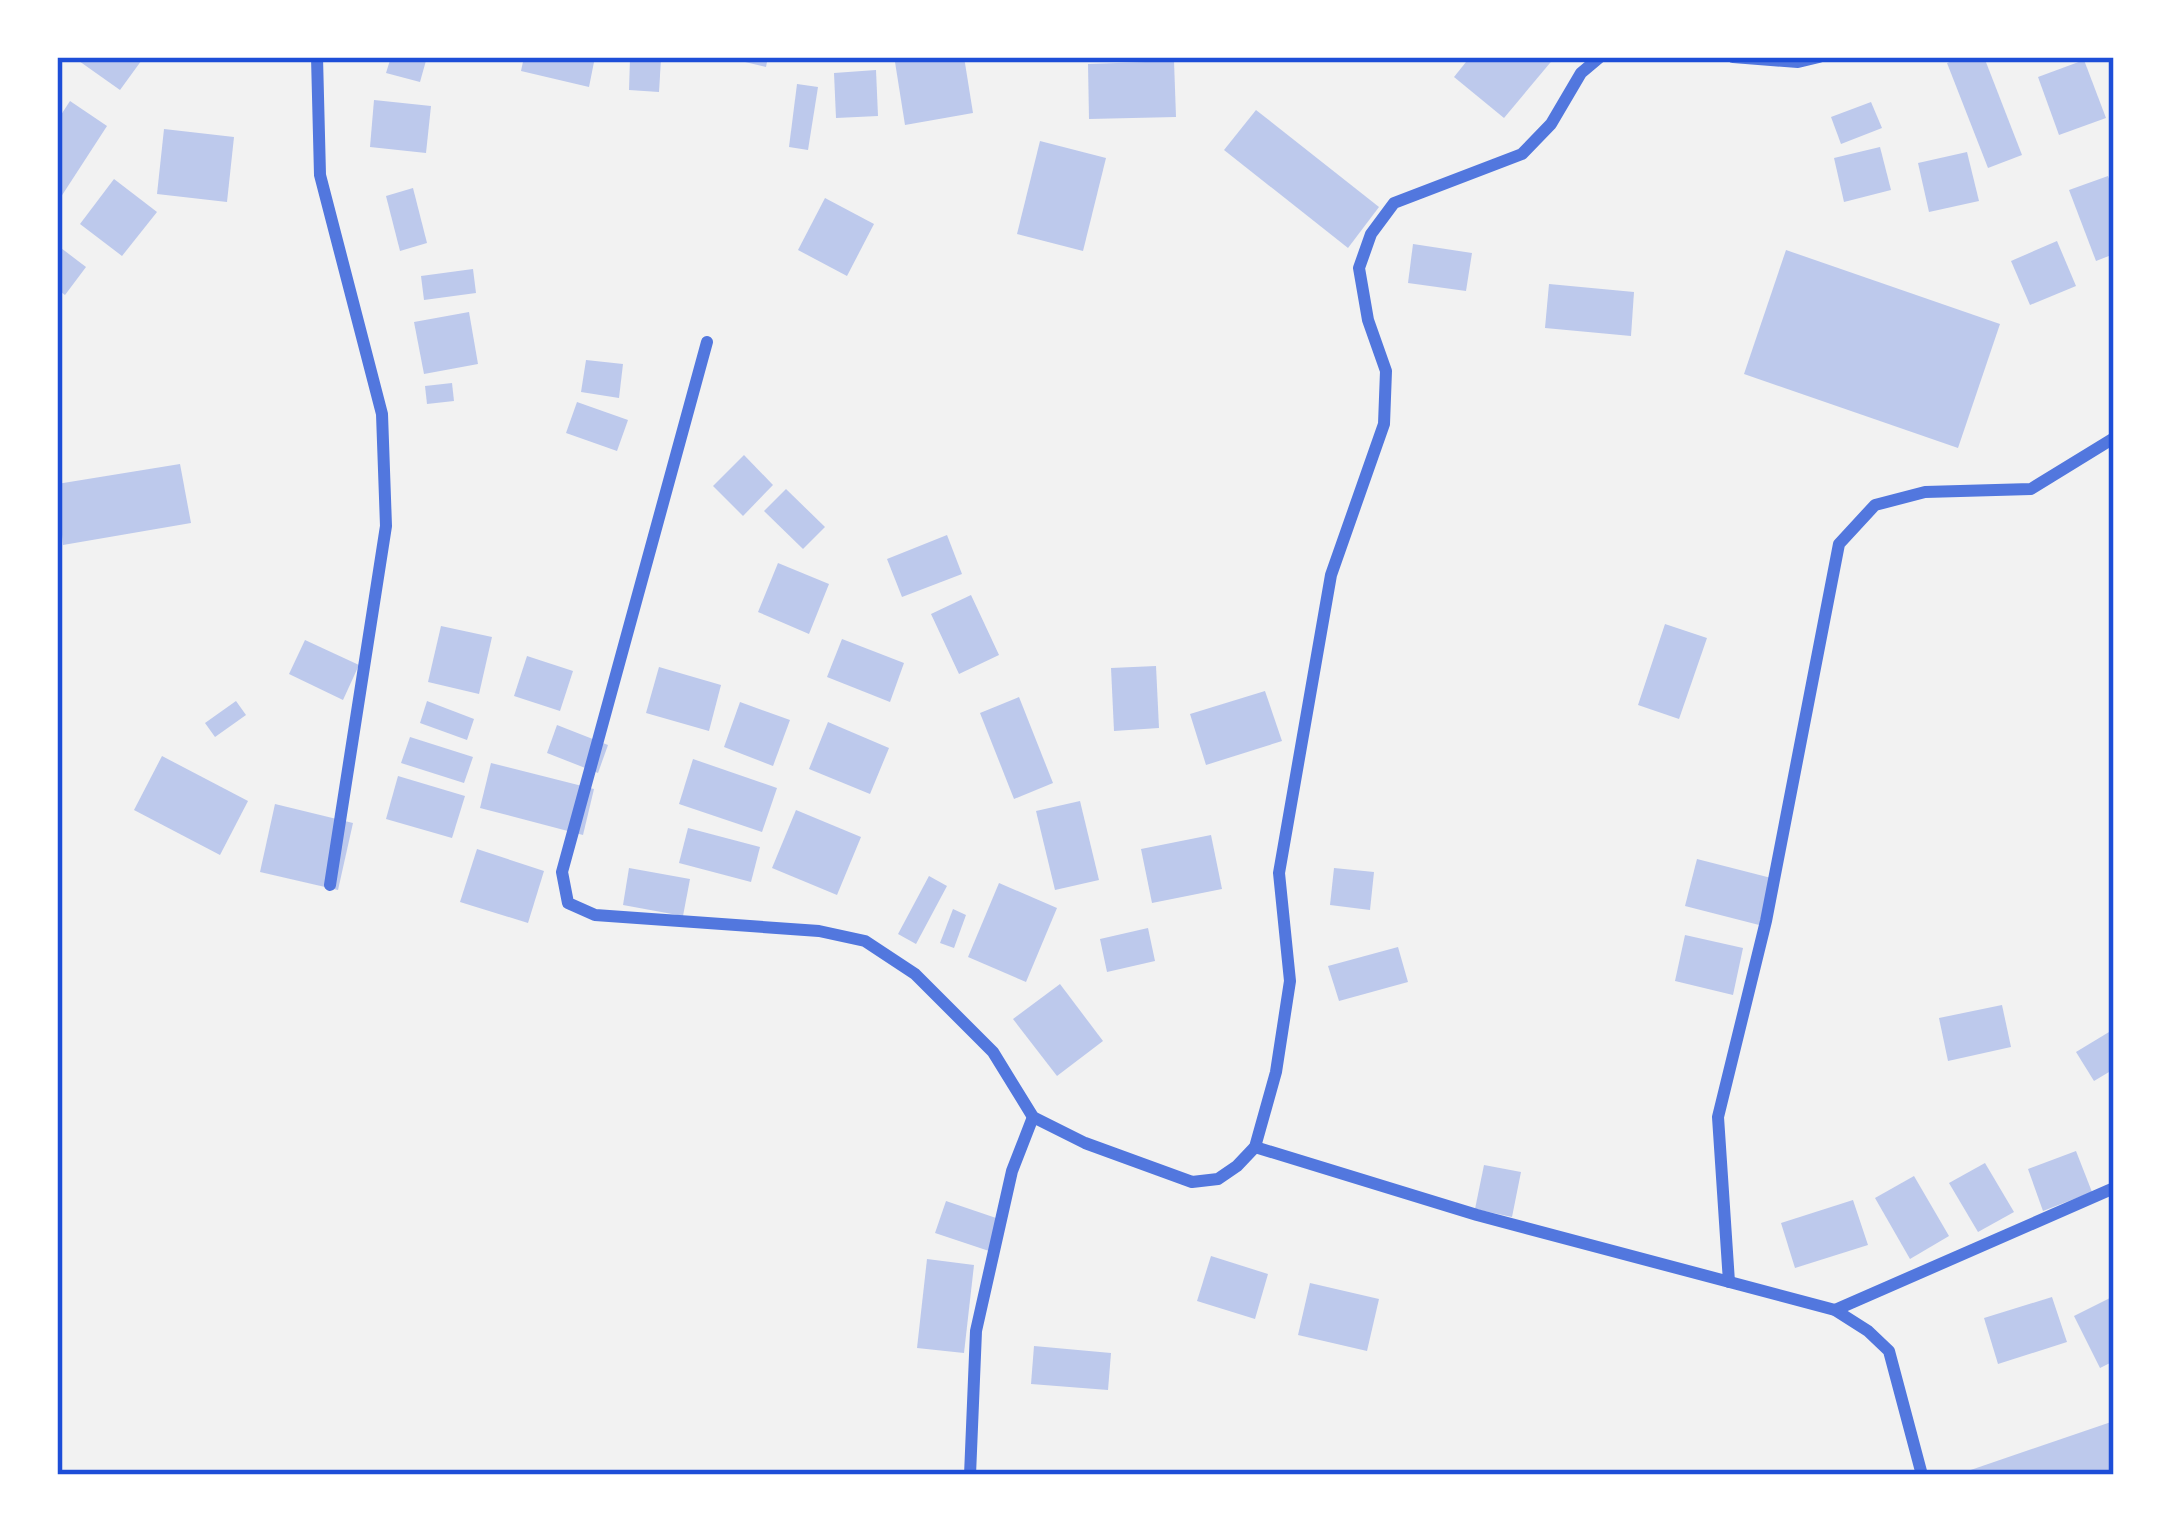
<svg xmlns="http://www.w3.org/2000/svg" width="2171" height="1532" font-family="'Titillium Web',sans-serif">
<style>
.building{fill:#bdc9ec}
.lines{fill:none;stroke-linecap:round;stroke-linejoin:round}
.minor{stroke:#5277de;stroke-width:12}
.neatline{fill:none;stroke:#1d4ed8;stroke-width:4.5}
</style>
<rect width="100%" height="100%" fill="#f2f2f2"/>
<g class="building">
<path d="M82,57H144L120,90L79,61Z"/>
<path d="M391,57H427L420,82L386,73Z"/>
<path d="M524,57H595L589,87L521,71Z"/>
<path d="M724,57H768L766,67Z"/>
<path d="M927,57H964L973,113L905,125L895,62Z"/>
<path d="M1470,57H1555L1504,118L1454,77Z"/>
<path d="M1962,57H1984L2022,155L1988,168L1947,63Z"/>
<path d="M630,58L661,59L659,92L629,90Z"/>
<path d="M2084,60L2106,118L2059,135L2038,77Z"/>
<path d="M1174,61L1176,117L1089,119L1088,64Z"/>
<path d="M876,70L878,116L836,118L834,73Z"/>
<path d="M797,84L818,87L808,150L789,147Z"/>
<path d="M374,100L431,106L426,153L370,147Z"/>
<path d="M70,101L107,126L57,203V121Z"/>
<path d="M1871,102L1882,128L1841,144L1831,117Z"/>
<path d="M1256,110L1379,207L1348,248L1224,150Z"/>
<path d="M164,129L234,137L227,202L157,194Z"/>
<path d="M1040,141L1106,158L1083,251L1017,234Z"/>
<path d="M1880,147L1891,190L1844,202L1834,158Z"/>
<path d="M1967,152L1979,201L1929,212L1918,163Z"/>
<path d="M2108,176L2114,193V254L2096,261L2069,190Z"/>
<path d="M114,179L157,212L122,256L80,224Z"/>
<path d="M413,188L427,243L400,251L386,196Z"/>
<path d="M825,198L874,224L847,276L798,250Z"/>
<path d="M2057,241L2076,286L2030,305L2011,261Z"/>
<path d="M1413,244L1472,253L1466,291L1408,283Z"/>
<path d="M57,245L86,267L65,295L57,289Z"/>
<path d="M1786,250L2000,324L1958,448L1744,374Z"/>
<path d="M473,269L476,293L424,300L421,276Z"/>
<path d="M1549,284L1634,292L1631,336L1545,328Z"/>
<path d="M469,312L478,364L424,374L414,322Z"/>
<path d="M586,360L623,364L619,398L581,392Z"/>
<path d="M452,383L454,401L427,404L425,386Z"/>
<path d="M577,402L628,420L617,451L566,433Z"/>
<path d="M744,455L773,485L743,516L713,486Z"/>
<path d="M180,464L191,523L63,545L57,484Z"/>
<path d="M786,489L825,527L803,549L764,511Z"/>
<path d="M947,535L962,574L902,597L887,559Z"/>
<path d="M778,563L829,584L809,634L758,612Z"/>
<path d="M971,595L999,655L959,674L931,614Z"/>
<path d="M1665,624L1707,638L1679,719L1638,705Z"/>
<path d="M441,626L492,637L479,694L428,682Z"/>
<path d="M842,639L904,663L890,702L827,677Z"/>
<path d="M305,640L359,665L343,700L289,674Z"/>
<path d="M527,656L573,671L560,711L514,696Z"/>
<path d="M1156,666L1159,728L1114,731L1111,668Z"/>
<path d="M659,667L721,685L709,731L646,713Z"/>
<path d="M1265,691L1282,741L1206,765L1190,714Z"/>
<path d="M1019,697L1053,783L1014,799L980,713Z"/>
<path d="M236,701L246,715L215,737L205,723Z"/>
<path d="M427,701L474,719L467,740L420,723Z"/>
<path d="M740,702L790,720L773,766L724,747Z"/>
<path d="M828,722L889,748L870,794L809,769Z"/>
<path d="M557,725L608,745L598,773L547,753Z"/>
<path d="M410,737L473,757L464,783L401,763Z"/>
<path d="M162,756L248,801L220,855L134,810Z"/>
<path d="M693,759L777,788L762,832L679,804Z"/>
<path d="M491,763L594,789L583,835L480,808Z"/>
<path d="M398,776L465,796L452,838L386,819Z"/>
<path d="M1080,801L1099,880L1055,890L1036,811Z"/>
<path d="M275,804L353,823L338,890L260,872Z"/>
<path d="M796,810L861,837L837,895L772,868Z"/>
<path d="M688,828L760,847L751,882L679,863Z"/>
<path d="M1211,835L1222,889L1152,903L1141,849Z"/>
<path d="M477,849L544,871L528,923L460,902Z"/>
<path d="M1697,859L1779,880L1767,927L1685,906Z"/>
<path d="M629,868L690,879L683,916L623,905Z"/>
<path d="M1334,868L1374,872L1370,910L1330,905Z"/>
<path d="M929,876L947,886L916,944L898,934Z"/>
<path d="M999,883L1057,908L1026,982L968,957Z"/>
<path d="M953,909L966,915L954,948L940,943Z"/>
<path d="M1148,928L1155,961L1107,972L1100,939Z"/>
<path d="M1685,935L1743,948L1733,995L1675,981Z"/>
<path d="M1398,947L1408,982L1339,1001L1328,966Z"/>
<path d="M1060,984L1103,1041L1057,1076L1013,1019Z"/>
<path d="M2002,1005L2011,1047L1948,1061L1939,1018Z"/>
<path d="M2114,1029V1069L2094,1081L2076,1052Z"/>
<path d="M2076,1151L2092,1192L2043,1211L2028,1169Z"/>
<path d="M1985,1163L2014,1212L1978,1232L1949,1183Z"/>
<path d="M1484,1165L1521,1172L1512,1217L1475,1209Z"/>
<path d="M1914,1176L1949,1236L1910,1259L1875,1198Z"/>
<path d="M1853,1200L1868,1245L1795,1268L1781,1223Z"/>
<path d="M946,1201L1002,1220L992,1252L935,1233Z"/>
<path d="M1211,1256L1268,1274L1255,1319L1197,1301Z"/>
<path d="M927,1259L974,1265L964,1353L917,1348Z"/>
<path d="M1310,1283L1379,1299L1367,1351L1298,1335Z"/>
<path d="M2114,1296V1361L2100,1368L2074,1316Z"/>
<path d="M2052,1297L2067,1342L1998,1364L1984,1318Z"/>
<path d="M1034,1346L1111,1353L1108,1390L1031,1384Z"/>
<path d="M2114,1421V1475H1959V1474Z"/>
</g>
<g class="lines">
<g class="minor">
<path d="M317,57L320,175L382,414L386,526L330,885"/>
<path d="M1733,57L1798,62L1819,57"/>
<path d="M707,342L562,872L568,903L595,915L819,931L865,941L915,974L993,1052L1033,1117L1085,1143L1192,1182L1218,1179L1237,1166L1255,1147L1276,1072L1290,981L1279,873L1331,575L1384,424L1386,371L1368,320L1359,268L1371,234L1394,203L1522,154L1551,124L1581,73L1600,57"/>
<path d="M1255,1147L1477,1215L1835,1310L1868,1331L1889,1351L1922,1475"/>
<path d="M1729,1282L1718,1117L1766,921L1839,544L1875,505L1925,492L2031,489L2114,438"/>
<path d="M1835,1310L2114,1188"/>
<path d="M970,1475L976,1331L1012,1171L1033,1117"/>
</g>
</g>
<rect width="2171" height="1532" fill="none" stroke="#ffffff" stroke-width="120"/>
<rect x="60" y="60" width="2051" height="1412" class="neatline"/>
</svg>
